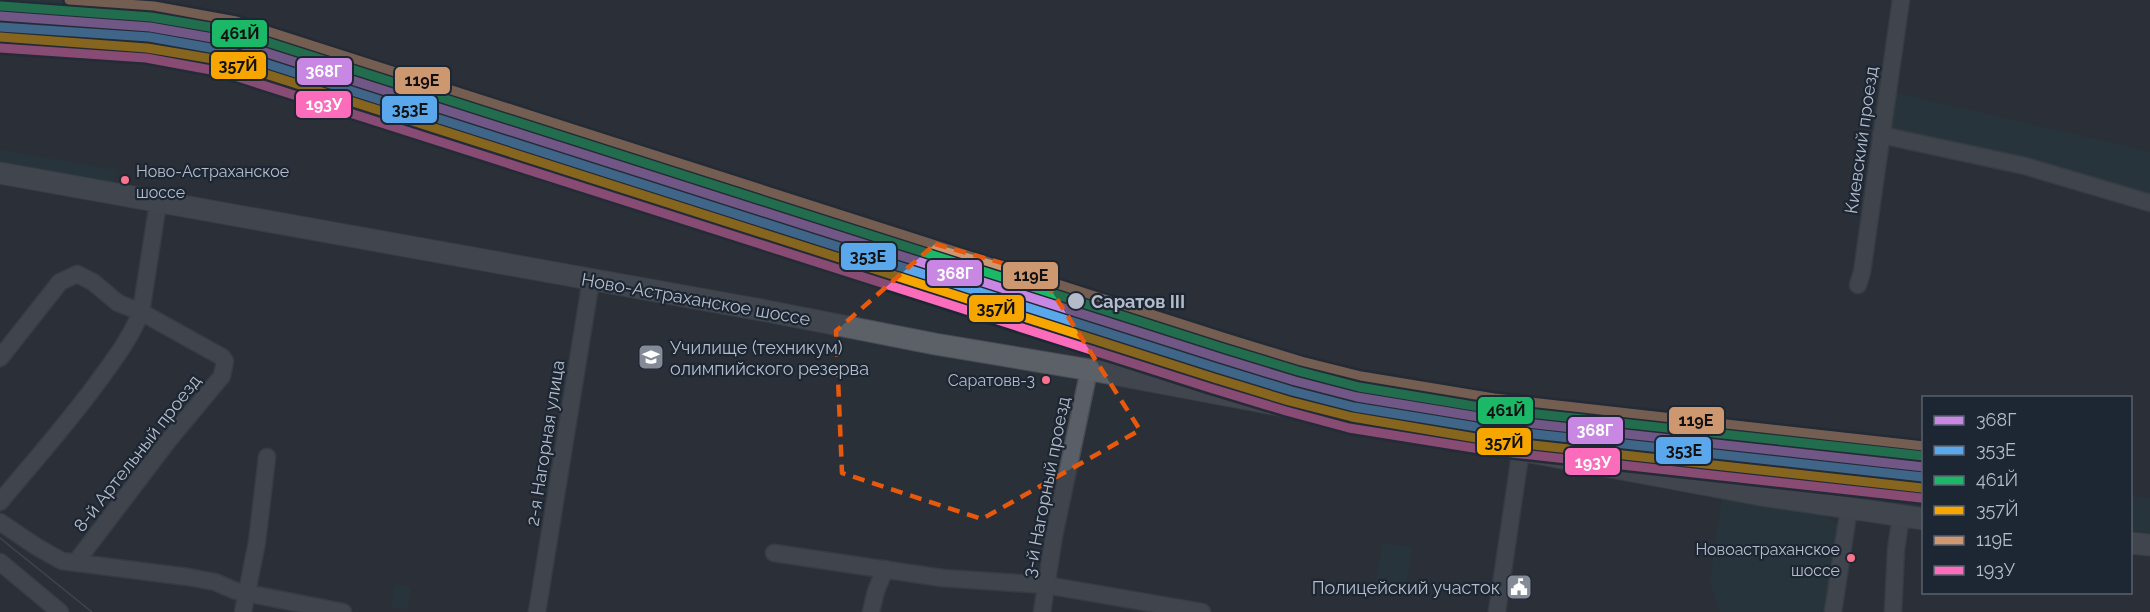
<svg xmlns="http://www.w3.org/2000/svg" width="2150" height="612" font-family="Raleway,sans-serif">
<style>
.green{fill:#273a3e}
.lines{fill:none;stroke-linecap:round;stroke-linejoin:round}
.minor-casing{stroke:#484c53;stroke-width:19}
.major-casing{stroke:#484c55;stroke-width:23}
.minor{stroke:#5a5e66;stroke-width:16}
.major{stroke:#5c6168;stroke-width:21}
.tram{stroke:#595d64;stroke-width:1.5}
.rail{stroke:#595d64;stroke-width:3;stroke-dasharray:6 6;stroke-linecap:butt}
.rail-1-casing{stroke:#1d2633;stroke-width:14}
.rail-2-casing{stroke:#1d2633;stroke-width:14}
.rail-3-casing{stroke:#1d2633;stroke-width:14}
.rail-4-casing{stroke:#1d2633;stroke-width:14}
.rail-5-casing{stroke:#1d2633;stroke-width:14}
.rail-6-casing{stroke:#1d2633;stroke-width:14}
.rail-1{stroke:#c787e3;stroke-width:9}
.rail-2{stroke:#5aa8eb;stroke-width:9}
.rail-3{stroke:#1ab867;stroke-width:9}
.rail-4{stroke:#f7a600;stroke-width:9}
.rail-5{stroke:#cd976f;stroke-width:9}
.rail-6{stroke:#fb6dba;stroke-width:9}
.marked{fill:none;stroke:#e8590c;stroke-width:4.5;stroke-dasharray:12 8;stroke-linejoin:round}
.bus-dot{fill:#fc738d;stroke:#1d2633;stroke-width:2}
.stop-dot{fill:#b4bcc9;stroke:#1d2633;stroke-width:2}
.labels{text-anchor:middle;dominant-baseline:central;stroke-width:4.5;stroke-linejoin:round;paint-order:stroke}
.bus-label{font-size:16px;fill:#b4bcc9;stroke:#1d2633;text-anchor:end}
.street-label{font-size:18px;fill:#b4bcc9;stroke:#1d2633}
.stop-label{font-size:18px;font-weight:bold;fill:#b4bcc9;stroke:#1d2633;text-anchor:start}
.poi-label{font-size:18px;fill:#b4bcc9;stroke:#1d2633;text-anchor:start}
.line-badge{stroke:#1d2633;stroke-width:2}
.badge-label{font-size:16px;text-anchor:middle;font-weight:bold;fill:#fff}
.pale-badge-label{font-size:16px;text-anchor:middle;font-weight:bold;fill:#111}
</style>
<rect width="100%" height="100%" fill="#2a3038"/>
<g class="green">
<path d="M0,0H125L206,27V30L142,18L0,10Z"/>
<path d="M1892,92L2150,152V199L1887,131Z"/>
<path d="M0,150L116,170L114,185L0,163Z"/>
<path d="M1424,417L1760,458L1740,480Z"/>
<path d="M1835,465L1923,475V508L1832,496Z"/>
<path d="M2131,496L2150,499V533L2131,531Z"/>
<path d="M1722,498L1826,516L1839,526L1829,612H1720L1710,581Z"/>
<path d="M1383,543L1412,548L1405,587L1376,581Z"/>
<path d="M395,585L411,587L407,610L391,607Z"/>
</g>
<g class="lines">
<g class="minor-casing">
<g id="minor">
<path d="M1881,135L2025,166L2150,203"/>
<path d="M1858,285L1862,272L1901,0"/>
<path d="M0,358L60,282L77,274L93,282L118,303L141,312L222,357L225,361L222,376L168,441L76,562"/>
<path d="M0,502C34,461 69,422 100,379C116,357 131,337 141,312L158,203"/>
<path d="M0,522L37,547L62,561L188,577L215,582L236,591L343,612"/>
<path d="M774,553L942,578L1046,585L1202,612"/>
<path d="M0,562L60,612"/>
<path d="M243,612L257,542L267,457"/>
<path d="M537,612L591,280"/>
<path d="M871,612L876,591L885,569"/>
<path d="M1042,612L1054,536L1089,370"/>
<path d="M1497,612L1521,449"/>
<path d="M1833,612L1849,508"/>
<path d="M1893,612L1896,550L1901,515"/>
</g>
</g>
<g class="major-casing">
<g id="major">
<path d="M0,173L767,311L935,344L1102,372L1761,495L1924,519"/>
<path d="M2130,543L2150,545"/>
</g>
</g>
<use href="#minor" class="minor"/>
<use href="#major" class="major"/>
<path class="tram" d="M0,538L92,612"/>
<path class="rail" d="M1633,435L1766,439"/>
<g class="rail-1-casing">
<path id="rail-1" d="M0,16L150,27L230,41L1220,358L1295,381L1357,397L1491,419L1924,467"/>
</g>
<g class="rail-2-casing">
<path id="rail-2" d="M0,27L149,37L227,51L1217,368L1292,391L1354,407L1489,429L1923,477"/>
</g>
<g class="rail-3-casing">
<path id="rail-3" d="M1,6L151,17L233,31L1223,348L1298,371L1359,387L1492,409L1924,456"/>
</g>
<g class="rail-4-casing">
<path id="rail-4" d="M0,37L147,48L225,61L1214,378L1289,401L1352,417L1488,440L1922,488"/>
</g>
<g class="rail-5-casing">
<path id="rail-5" d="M69,0L154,6L236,21L1226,338L1301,361L1361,376L1494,398L1924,446"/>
</g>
<g class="rail-6-casing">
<path id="rail-6" d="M0,48L146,58L222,72L1210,388L1286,411L1349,428L1486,450L1921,498"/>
</g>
<use href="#rail-1" class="rail-1"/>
<use href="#rail-2" class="rail-2"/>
<use href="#rail-3" class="rail-3"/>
<use href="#rail-4" class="rail-4"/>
<use href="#rail-5" class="rail-5"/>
<use href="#rail-6" class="rail-6"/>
</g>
<path d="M0 0H2150V612H0ZM935,244L1041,274L1140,430L982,519L842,473L836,331Z" fill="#2a3038" fill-opacity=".55" fill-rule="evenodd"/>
<path class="marked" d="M935,244L1041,274L1140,430L982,519L842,473L836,331Z"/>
<defs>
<g id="university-square" transform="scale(1.35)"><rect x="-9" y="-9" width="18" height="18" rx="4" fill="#848b96" stroke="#1d2633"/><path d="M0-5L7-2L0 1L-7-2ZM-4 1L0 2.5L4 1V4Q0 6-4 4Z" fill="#fff"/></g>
<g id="civic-square" transform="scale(1.35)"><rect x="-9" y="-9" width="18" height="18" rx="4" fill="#848b96" stroke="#1d2633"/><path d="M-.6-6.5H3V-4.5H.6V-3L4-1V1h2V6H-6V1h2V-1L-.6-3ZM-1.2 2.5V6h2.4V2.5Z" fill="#fff"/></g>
</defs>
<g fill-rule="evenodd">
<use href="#university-square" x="651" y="357"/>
<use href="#civic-square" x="1519" y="587"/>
</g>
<g class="bus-dot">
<circle cx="125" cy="180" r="5"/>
<circle cx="1046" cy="380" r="5"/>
<circle cx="1851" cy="558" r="5"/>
</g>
<circle class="stop-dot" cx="1076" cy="301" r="9"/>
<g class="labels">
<g class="bus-label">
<text x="136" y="171" text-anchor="start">Ново-Астраханское<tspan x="136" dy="21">шоссе</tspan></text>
<text x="1035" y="380">Саратовв-3</text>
<text x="1840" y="549">Новоастраханское<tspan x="1840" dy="21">шоссе</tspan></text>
</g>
<g class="street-label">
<text transform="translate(1861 140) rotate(-82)">Киевский проезд</text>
<text transform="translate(696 299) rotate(10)">Ново-Астраханское шоссе</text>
<text transform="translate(545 443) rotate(-81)">2-я Нагорная улица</text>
<text transform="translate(137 453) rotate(-52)">8-й Артельный проезд</text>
<text transform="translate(1046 487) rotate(-79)">3-й Нагорный проезд</text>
</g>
<g class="stop-label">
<text x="1091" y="301">Саратов III</text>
</g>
<g class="poi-label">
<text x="670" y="347">Училище (техникум)<tspan x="670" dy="21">олимпийского резерва</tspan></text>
<text x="1500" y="587" text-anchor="end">Полицейский участок</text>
</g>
</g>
<g class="line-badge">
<rect x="211" y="19" width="57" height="29" rx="6" fill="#1ab867"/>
<rect x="210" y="51" width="57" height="29" rx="6" fill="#f7a600"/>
<rect x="296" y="57" width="57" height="29" rx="6" fill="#c787e3"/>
<rect x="394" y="66" width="57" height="29" rx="6" fill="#cd976f"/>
<rect x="295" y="90" width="57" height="29" rx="6" fill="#fb6dba"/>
<rect x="381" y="95" width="57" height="29" rx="6" fill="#5aa8eb"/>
<rect x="840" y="242" width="57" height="29" rx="6" fill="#5aa8eb"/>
<rect x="926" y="259" width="57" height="28" rx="6" fill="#c787e3"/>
<rect x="1002" y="261" width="57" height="29" rx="6" fill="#cd976f"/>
<rect x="968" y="294" width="57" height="29" rx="6" fill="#f7a600"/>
<rect x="1477" y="396" width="57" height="29" rx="6" fill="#1ab867"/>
<rect x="1668" y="406" width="57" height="29" rx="6" fill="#cd976f"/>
<rect x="1567" y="416" width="57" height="29" rx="6" fill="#c787e3"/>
<rect x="1476" y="427" width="56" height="29" rx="6" fill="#f7a600"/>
<rect x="1655" y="436" width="57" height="29" rx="6" fill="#5aa8eb"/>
<rect x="1564" y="447" width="57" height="29" rx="6" fill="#fb6dba"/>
</g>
<g class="badge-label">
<text x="324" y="77">368Г</text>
<text x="324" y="110">193У</text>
<text x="955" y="279">368Г</text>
<text x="1595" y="436">368Г</text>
<text x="1593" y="468">193У</text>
</g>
<g class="pale-badge-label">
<text x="240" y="39">461Й</text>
<text x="238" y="71">357Й</text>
<text x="422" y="86">119Е</text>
<text x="410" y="115">353Е</text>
<text x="868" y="262">353Е</text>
<text x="1031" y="281">119Е</text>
<text x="996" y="314">357Й</text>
<text x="1506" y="416">461Й</text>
<text x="1696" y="426">119Е</text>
<text x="1504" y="448">357Й</text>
<text x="1684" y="456">353Е</text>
</g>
<rect x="1922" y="396" width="210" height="198" fill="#1d2633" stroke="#59626f" stroke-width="1.5"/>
<rect x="1934" y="416" width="30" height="9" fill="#c787e3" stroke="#59626f" stroke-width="1.5"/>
<text x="1976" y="426" font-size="18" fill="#b4bcc9">368Г</text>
<rect x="1934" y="446" width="30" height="9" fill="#5aa8eb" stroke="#59626f" stroke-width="1.5"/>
<text x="1976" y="456" font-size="18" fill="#b4bcc9">353Е</text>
<rect x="1934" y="476" width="30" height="9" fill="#1ab867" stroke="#59626f" stroke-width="1.5"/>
<text x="1976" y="486" font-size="18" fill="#b4bcc9">461Й</text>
<rect x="1934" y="506" width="30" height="9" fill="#f7a600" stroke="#59626f" stroke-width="1.5"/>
<text x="1976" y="516" font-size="18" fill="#b4bcc9">357Й</text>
<rect x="1934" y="536" width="30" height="9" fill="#cd976f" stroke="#59626f" stroke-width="1.5"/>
<text x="1976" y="546" font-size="18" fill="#b4bcc9">119Е</text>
<rect x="1934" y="566" width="30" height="9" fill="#fb6dba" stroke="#59626f" stroke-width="1.5"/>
<text x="1976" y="576" font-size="18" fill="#b4bcc9">193У</text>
</svg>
